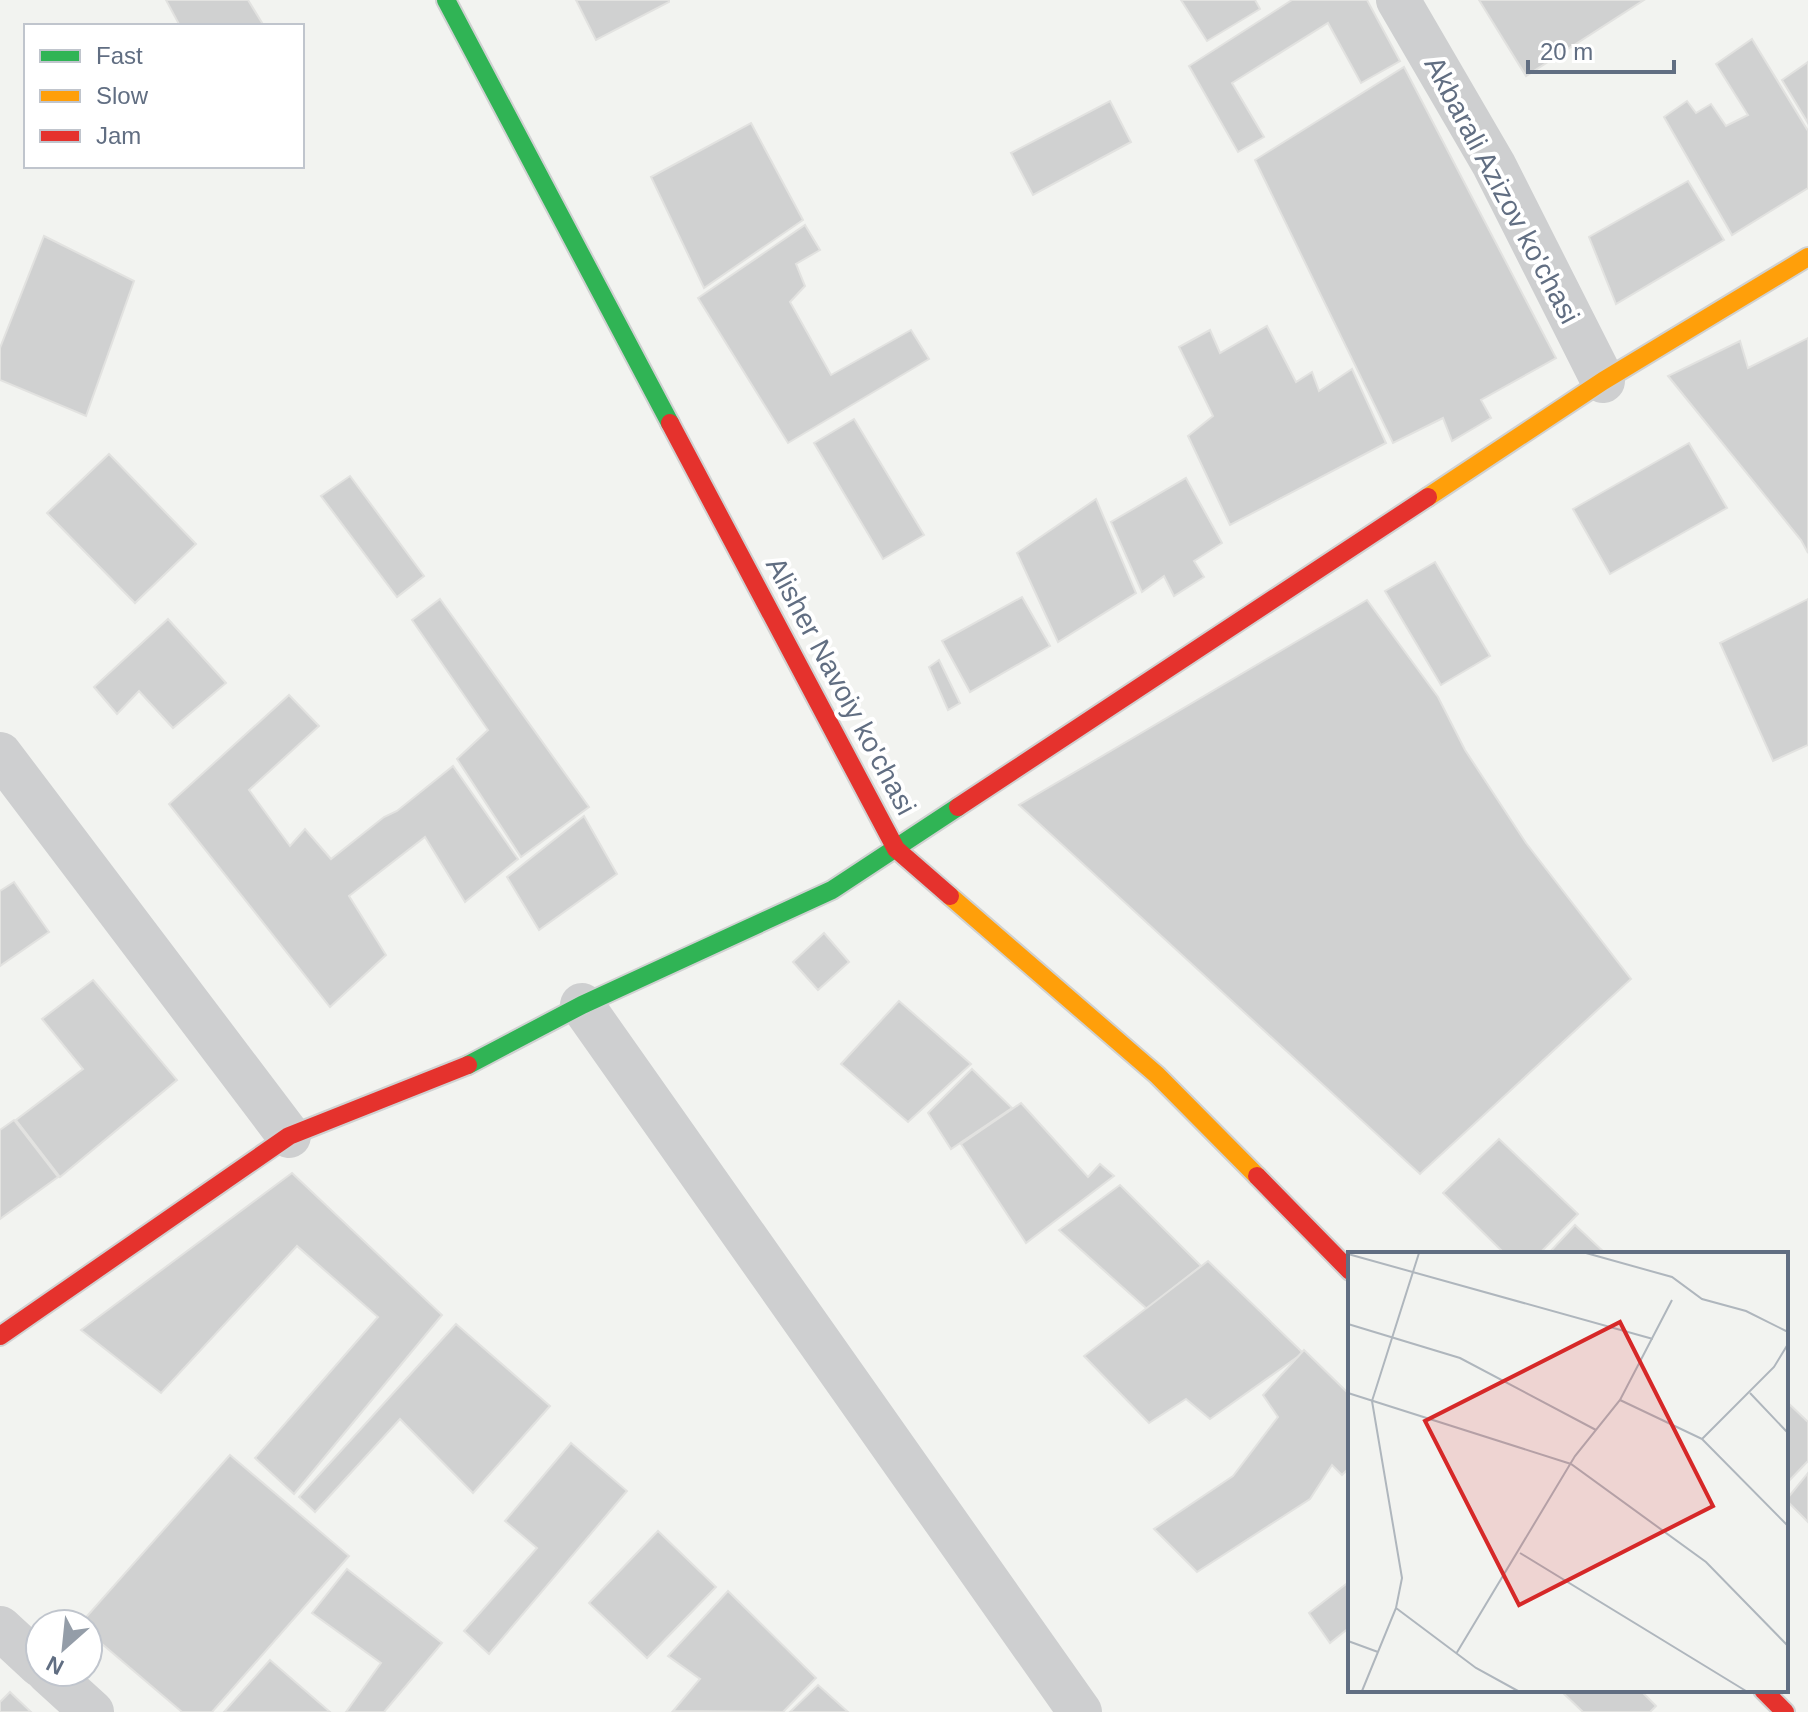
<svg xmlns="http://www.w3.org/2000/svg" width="1808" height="1712" font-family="Helvetica,sans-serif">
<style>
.building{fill:#d0d1d1;stroke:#e2e2e0;stroke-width:2}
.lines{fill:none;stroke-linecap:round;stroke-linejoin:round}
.fast-casing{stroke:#d0d1d1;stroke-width:22}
.slow-casing{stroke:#d0d1d1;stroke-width:22}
.jam-casing{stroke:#d0d1d1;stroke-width:22}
.street{stroke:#cecfd0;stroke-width:44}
.fast{stroke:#30b455;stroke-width:18}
.slow{stroke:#ff9f0a;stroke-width:18}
.jam{stroke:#e5322d;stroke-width:18}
.labels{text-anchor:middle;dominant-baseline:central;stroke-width:8;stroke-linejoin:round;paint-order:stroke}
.street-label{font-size:28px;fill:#616e82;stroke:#fff}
.inset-road{fill:none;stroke:#afb6bd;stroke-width:2}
.view{fill:#d62828;fill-opacity:0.15;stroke:#d62828;stroke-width:4}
.inset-edge{fill:none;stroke:#616e82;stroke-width:4}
</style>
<rect width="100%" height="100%" fill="#f2f3f0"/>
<g class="building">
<path d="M166,0H248L264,26H180Z"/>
<path d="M576,0H669V2L596,40Z"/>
<path d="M1181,0H1255L1260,9L1207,41Z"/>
<path d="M1292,0H1367L1400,61L1361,83L1328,23L1232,83L1264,137L1238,152L1189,66Z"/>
<path d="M1479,0H1644L1526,76Z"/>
<path d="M1752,39L1808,131V188L1732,235L1664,117L1687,101L1696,113L1711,104L1726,126L1748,115L1716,64Z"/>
<path d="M1808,62V123L1782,80Z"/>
<path d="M1404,67L1556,358L1481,400L1491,418L1452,441L1443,418L1393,443L1255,160Z"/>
<path d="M1110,101L1131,142L1033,195L1011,153Z"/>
<path d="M751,123L803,220L704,288L651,177Z"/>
<path d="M1688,181L1724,240L1616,304L1589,237Z"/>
<path d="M805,225L820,250L796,264L805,286L790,302L831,375L911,330L929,359L788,443L698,298Z"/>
<path d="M44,236L134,281L86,416L0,380V348Z"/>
<path d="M1267,326L1296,382L1312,372L1319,391L1352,369L1386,443L1230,525L1188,436L1213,416L1179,347L1210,330L1220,353Z"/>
<path d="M1808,338V553L1801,540L1668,376L1740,341L1748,368Z"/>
<path d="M854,419L924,535L883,559L814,443Z"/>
<path d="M1689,443L1727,508L1610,574L1573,509Z"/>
<path d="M109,454L196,544L135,603L47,513Z"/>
<path d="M350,476L424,576L397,597L321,496Z"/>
<path d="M1186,478L1222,543L1194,561L1204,577L1174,596L1164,576L1142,592L1111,522Z"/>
<path d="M1096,499L1136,593L1058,642L1017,553Z"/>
<path d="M1435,562L1490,656L1441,685L1385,591Z"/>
<path d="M1022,597L1050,646L970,692L942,641Z"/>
<path d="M440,599L589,807L521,857L457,759L488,730L412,620Z"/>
<path d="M1808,599V745L1773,761L1720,643Z"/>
<path d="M1367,600L1438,697L1465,750L1526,843L1631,979L1420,1174L1019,805Z"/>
<path d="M168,619L226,683L173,728L139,691L117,714L94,687Z"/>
<path d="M939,660L960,703L948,710L929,667Z"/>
<path d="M289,695L319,726L249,790L290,846L305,829L331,859L384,817L397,811L453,766L518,859L465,902L425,837L349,896L386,955L330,1007L169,804Z"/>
<path d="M584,816L617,874L539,930L507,877Z"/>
<path d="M14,882L49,932L0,966V891Z"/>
<path d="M824,933L849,962L818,990L793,962Z"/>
<path d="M93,980L177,1080L60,1177L16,1120L83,1069L42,1019Z"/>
<path d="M899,1001L971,1064L908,1122L841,1064Z"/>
<path d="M972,1069L1012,1108L951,1149L928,1113Z"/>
<path d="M1021,1103L1088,1177L1100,1164L1114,1176L1026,1243L961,1144Z"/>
<path d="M14,1120L58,1177L0,1219V1130Z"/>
<path d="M1499,1139L1578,1214L1539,1254H1505L1443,1193Z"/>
<path d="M292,1173L442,1315L294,1494L255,1458L378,1317L297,1246L161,1393L81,1330Z"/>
<path d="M1120,1185L1201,1266L1147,1309L1059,1230Z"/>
<path d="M1575,1225L1606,1254H1548Z"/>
<path d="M1208,1261L1303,1353L1210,1419L1186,1399L1149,1423L1084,1356Z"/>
<path d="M456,1324L550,1406L473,1493L400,1419L315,1512L299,1497Z"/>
<path d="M1304,1350L1350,1395V1467L1342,1475L1332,1465L1310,1499L1197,1572L1154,1529L1233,1476L1278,1417L1263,1395Z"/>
<path d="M1786,1401L1808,1422V1461L1786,1484Z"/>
<path d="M571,1443L627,1491L489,1654L464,1631L537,1548L505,1521Z"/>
<path d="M230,1455L349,1556L212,1712H182L88,1632V1624H80Z"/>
<path d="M1808,1473V1522L1786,1500Z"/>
<path d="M658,1531L716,1587L647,1658L589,1603Z"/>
<path d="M347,1569L442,1643L384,1712H346L381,1663L312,1613Z"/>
<path d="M1350,1581V1627L1330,1643L1309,1613Z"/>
<path d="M728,1591L816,1678L783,1712L673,1711L700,1679L668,1656Z"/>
<path d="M270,1660L330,1712H224Z"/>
<path d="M818,1685L848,1712H790Z"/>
<path d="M1560,1690H1640L1656,1706L1650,1712H1583Z"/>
<path d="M10,1692L31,1712H0V1702Z"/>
</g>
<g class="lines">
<g class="fast-casing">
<g id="fast">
<path d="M446,0L670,423"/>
<path d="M468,1065L582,1005L832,890L958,807"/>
</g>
</g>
<g class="slow-casing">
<g id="slow">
<path d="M1428,497L1603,381L1808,257"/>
<path d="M950,896L1157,1075L1257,1176"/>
</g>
</g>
<g class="jam-casing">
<g id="jam">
<path d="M670,423L896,849L950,896"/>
<path d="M958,807L1428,497"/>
<path d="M1257,1176L1350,1271"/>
<path d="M0,1336L289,1136L468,1065"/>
<path d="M1763,1690L1785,1712"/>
</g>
</g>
<g class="street">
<path d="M1398,0L1494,165L1603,381"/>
<path d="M0,754L289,1136"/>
<path d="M582,1005L1080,1712"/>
<path d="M0,1628L40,1665"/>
<path d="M48,1672L92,1712"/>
</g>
<use href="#fast" class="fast"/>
<use href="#slow" class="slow"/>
<use href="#jam" class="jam"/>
</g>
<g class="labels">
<g class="street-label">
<text transform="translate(1502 190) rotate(62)">Akbarali Azizov ko'chasi</text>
<text transform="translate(841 686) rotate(62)">Alisher Navoiy ko'chasi</text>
</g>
</g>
<g transform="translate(1348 1252)">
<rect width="440" height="440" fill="#f2f3f0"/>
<path class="inset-road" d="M238,1L324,25L354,47L398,59L440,80M0,2L305,87M0,72L112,106L248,178M0,141L223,212L358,310L440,394M402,141L440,181M272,148L354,187L426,115L440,92M354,187L440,274M172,301L398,439M48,356L128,416L170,439M0,389L30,400M108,402L227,204L272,148L324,48M14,439L48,356L54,326L24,149L71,1"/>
<path class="view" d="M272,70L365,254L171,353L77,169Z"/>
<rect width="440" height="440" class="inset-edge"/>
</g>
<rect x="24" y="24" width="280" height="144" fill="#ffffff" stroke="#c0c5cd" stroke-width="2"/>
<rect x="40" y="50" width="40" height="12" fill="#30b455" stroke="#c0c5cd" stroke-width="2"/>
<text x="96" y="64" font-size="24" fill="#616e82">Fast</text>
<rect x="40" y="90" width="40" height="12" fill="#ff9f0a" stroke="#c0c5cd" stroke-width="2"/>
<text x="96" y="104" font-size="24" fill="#616e82">Slow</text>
<rect x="40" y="130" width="40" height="12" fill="#e5322d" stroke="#c0c5cd" stroke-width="2"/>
<text x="96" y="144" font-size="24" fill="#616e82">Jam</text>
<g transform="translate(64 1648) rotate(207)"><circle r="38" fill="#ffffff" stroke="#c0c5cd" stroke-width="2"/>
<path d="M0-6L14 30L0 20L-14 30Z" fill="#949da8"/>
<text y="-12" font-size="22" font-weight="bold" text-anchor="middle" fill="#616e82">N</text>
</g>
<path d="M1528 60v12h146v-12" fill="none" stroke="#616e82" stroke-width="4"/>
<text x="1540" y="60" font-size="24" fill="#616e82" stroke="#ffffff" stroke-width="6" paint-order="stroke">20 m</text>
</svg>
